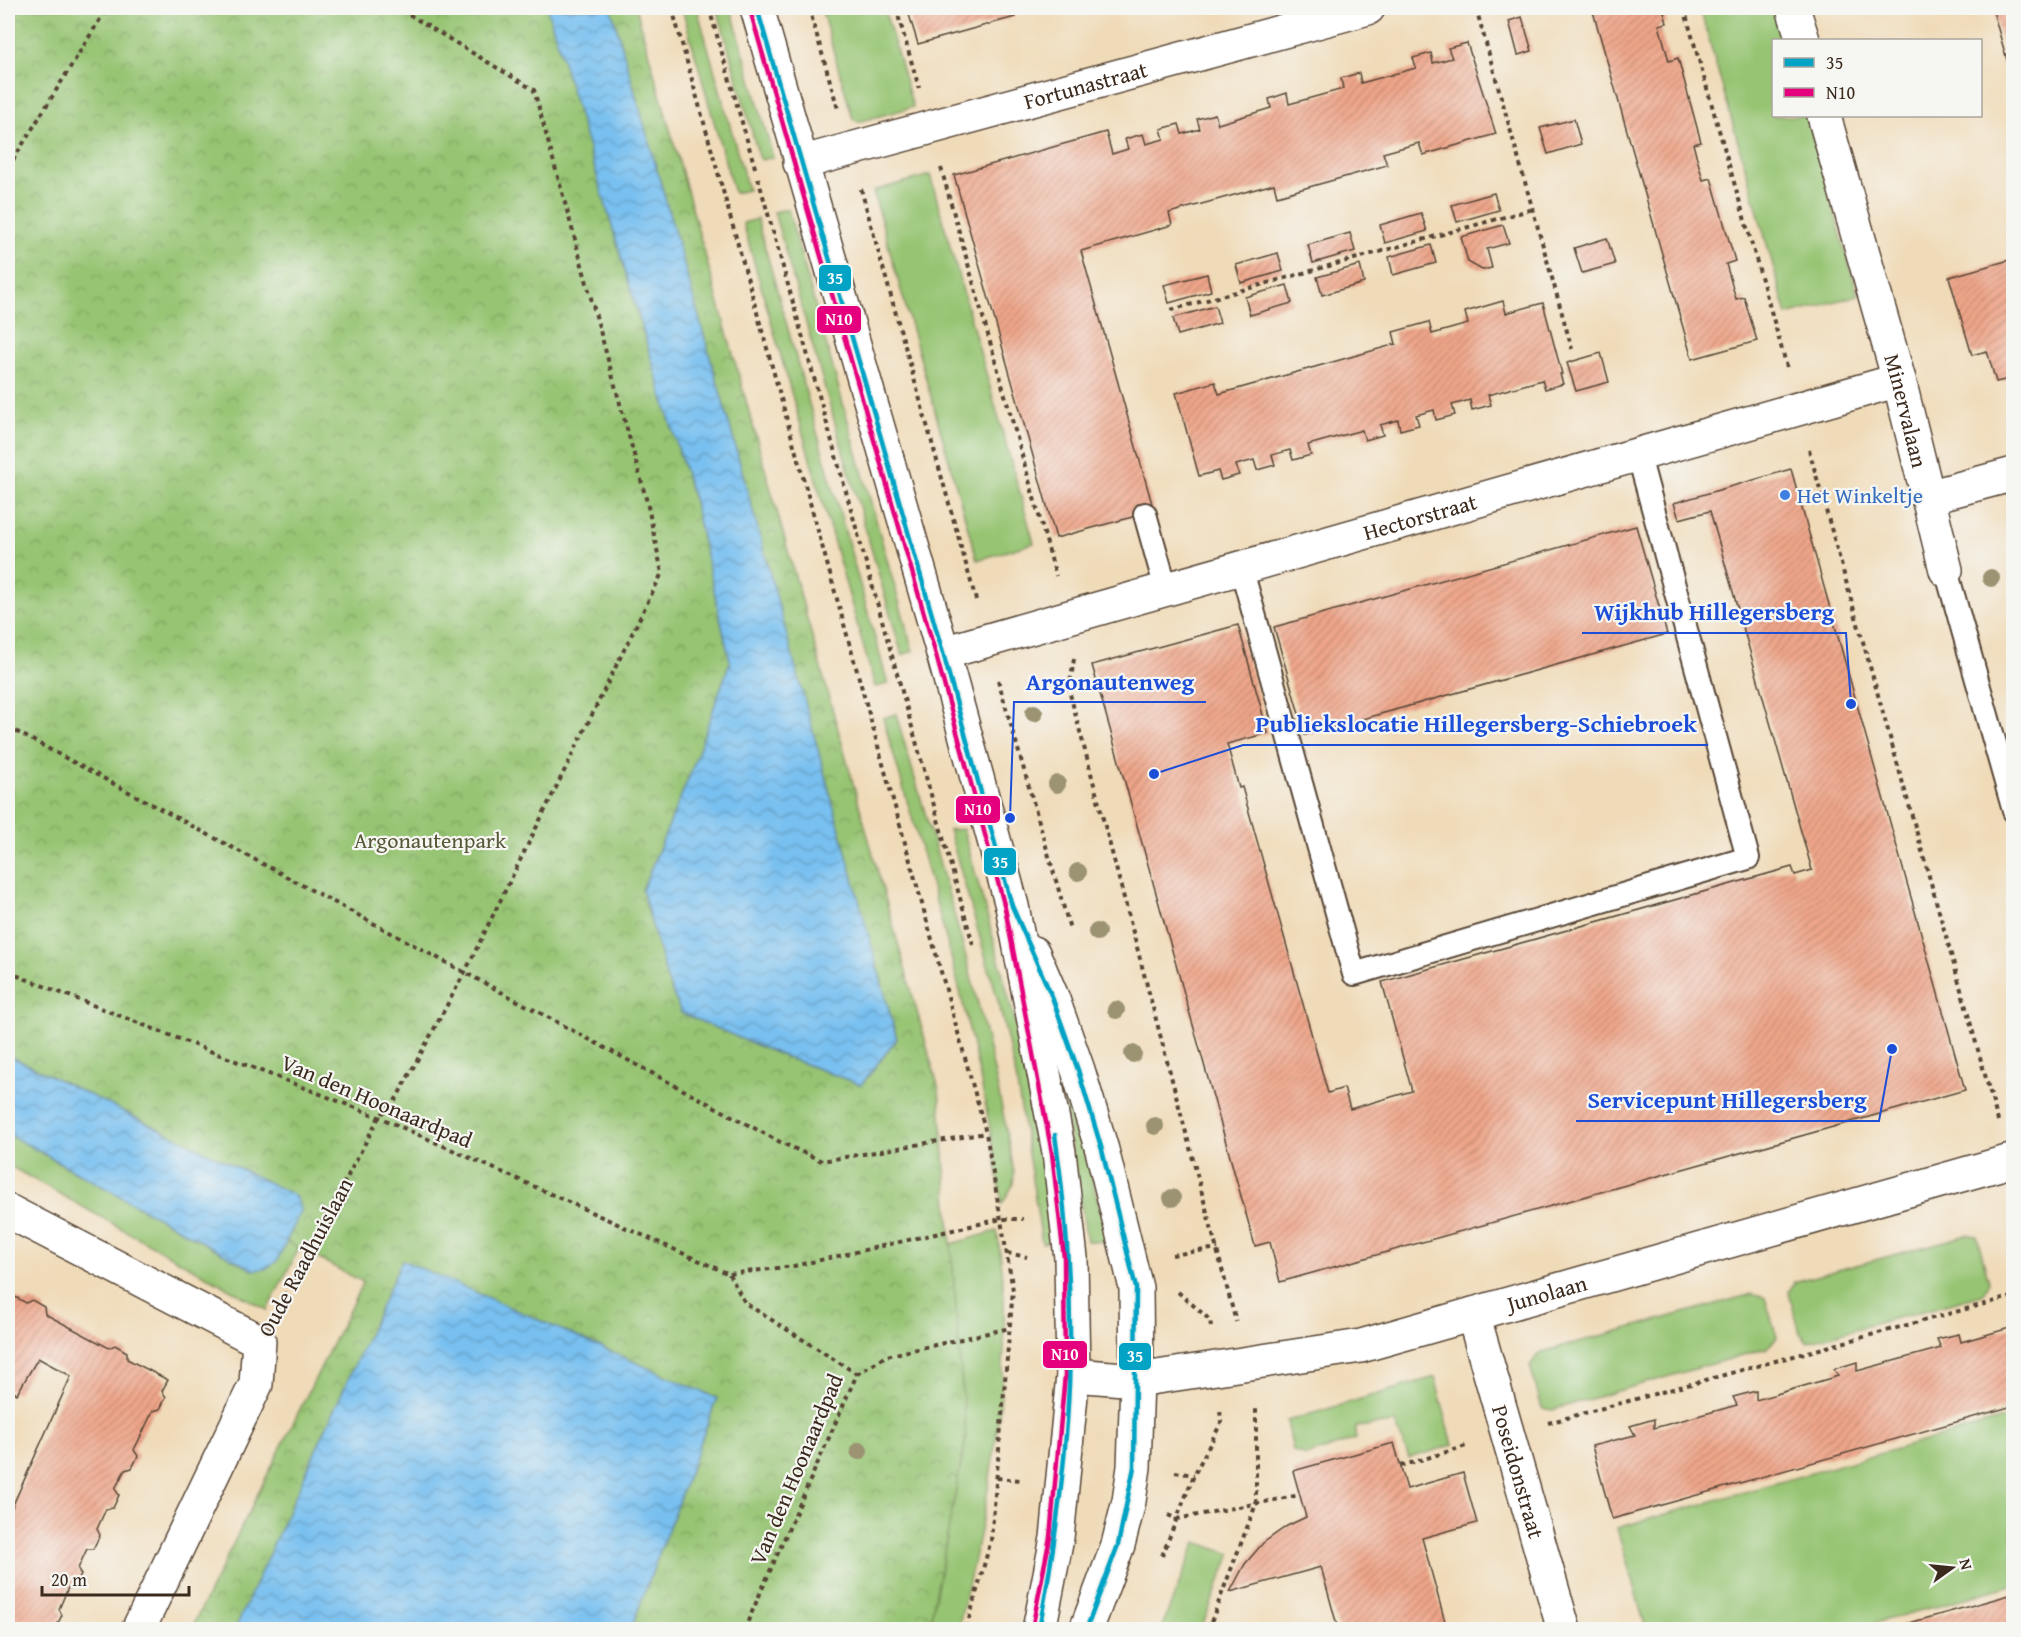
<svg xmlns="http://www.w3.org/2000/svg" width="2021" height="1637" font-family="'Gentium Book Plus',serif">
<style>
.grass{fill:#96c472;stroke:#687748;stroke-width:1.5}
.park{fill:url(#park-crowns);stroke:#687748;stroke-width:1.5}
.water{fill:url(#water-waves);stroke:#5a7587;stroke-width:1.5}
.building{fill:url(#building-hatch)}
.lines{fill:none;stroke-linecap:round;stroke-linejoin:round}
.service-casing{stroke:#564535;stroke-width:26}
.minor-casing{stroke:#564535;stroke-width:36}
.tertiary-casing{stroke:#564535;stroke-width:36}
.path{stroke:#564535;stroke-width:4;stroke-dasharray:4.5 4.5;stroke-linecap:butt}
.service{stroke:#fff;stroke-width:22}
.minor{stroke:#fff;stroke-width:33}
.tertiary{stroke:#fff;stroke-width:33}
.bus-1-casing{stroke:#f6f6f2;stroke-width:9}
.bus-2-casing{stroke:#f6f6f2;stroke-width:9}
.bus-1{stroke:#03a3c5;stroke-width:4.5}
.bus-2{stroke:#e5007d;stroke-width:4.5}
.tree{fill:#9b9372}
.shop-dot{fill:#3f7fe0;stroke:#f6f6f2;stroke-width:2}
.labels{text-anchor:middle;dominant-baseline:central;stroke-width:4.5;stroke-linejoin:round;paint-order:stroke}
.street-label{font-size:22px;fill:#3b2a1e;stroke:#f6f6f2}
.shop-label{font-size:22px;fill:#366cbe;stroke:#f6f6f2;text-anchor:start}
.park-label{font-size:22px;fill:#565837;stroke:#f6f6f2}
.leader{fill:none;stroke:#1d4ed8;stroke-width:2}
.callout-dot{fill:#1d4ed8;stroke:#f6f6f2;stroke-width:2}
.callout-label{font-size:24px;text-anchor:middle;font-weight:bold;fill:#1d4ed8;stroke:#f6f6f2;stroke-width:4.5;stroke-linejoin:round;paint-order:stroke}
.line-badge{stroke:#f6f6f2;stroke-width:2}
.badge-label{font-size:16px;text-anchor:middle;font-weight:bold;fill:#fff}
</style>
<defs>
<pattern id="park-crowns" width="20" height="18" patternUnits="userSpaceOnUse" patternTransform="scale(1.5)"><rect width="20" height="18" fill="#96c472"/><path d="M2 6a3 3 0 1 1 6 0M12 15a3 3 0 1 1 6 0" fill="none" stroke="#7c9f5d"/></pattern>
<pattern id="water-waves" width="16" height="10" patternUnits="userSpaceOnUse" patternTransform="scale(1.5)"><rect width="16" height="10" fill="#78c0f0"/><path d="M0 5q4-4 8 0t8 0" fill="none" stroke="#649cc2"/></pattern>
<pattern id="building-hatch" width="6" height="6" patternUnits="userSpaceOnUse" patternTransform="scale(1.5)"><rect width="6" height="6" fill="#efa68a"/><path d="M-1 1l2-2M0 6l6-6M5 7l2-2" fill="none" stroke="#c38770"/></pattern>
</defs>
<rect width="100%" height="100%" fill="#f6f6f2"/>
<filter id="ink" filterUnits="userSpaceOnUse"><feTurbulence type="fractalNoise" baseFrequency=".0167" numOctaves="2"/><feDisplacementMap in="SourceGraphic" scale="12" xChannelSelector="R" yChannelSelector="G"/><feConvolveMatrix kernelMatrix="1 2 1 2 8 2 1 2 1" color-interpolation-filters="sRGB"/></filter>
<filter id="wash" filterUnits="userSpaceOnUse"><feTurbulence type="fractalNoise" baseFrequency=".008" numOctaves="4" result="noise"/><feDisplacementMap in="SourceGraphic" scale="24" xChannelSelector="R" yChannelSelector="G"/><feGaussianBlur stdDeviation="1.35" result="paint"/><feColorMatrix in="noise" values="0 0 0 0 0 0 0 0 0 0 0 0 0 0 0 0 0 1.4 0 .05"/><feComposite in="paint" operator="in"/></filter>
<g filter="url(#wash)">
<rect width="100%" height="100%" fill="#f0dbb9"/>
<g class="grass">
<path d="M682,8H697L748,190L734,193Z"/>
<path d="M717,8H731L773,157L762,160L759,157Z"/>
<path d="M821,8H884L913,107L858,122L853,119Z"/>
<path d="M1700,8H1777L1786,40H1774V116H1807L1858,295L1787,315Z"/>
<path d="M930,175L1034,543L977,560L873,191Z"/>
<path d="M788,209L913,651L902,655L774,212Z"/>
<path d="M757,219L888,684L875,687L743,223Z"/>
<path d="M896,714C940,865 988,1017 1014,1173L1013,1185L1002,1204C980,1038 929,878 883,718Z"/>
<path d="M963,829C1001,965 1040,1101 1056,1242L1042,1243L1016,1077L999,1004L949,830Z"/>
<path d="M1070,1102L1072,1104L1109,1242L1087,1241L1065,1107Z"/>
<path d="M8,1134L253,1270L299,1218L354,1143L267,1310L8,1165Z"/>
<path d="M997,1231C1019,1363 988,1501 958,1629L748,1630L873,1266Z"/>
<path d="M1967,1235L1977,1236L1989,1282L1982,1295L1807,1342L1800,1333L1789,1292L1794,1282Z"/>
<path d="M1752,1294L1765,1298L1777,1337L1767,1348L1552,1410L1542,1408L1530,1366L1539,1353Z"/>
<path d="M1435,1377L1453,1445L1409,1458L1395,1423L1356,1427V1439L1306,1456L1293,1451L1287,1421Z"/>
<path d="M2013,1416V1585L1853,1629H1646L1617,1528Z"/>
<path d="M1196,1542L1231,1554L1201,1629H1161Z"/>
</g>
<path class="park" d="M8,8H636L939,1090L966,1438L929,1629H191L363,1282L8,1095Z"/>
<g class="water">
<path d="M547,8H611L729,423L897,1039L861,1085L765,1049L681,1013L668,982L642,890L691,772L730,662L694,502Z"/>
<path d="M8,1055L292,1194L297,1199L301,1211L277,1261L265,1269L253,1270L8,1134Z"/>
<path d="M402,1260L717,1398L631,1629H235Z"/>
</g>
<g id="blocks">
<g class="building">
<path d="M907,8H1012L1015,17L918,44Z"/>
<path d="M1592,8H1663L1667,23L1659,25L1669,61L1678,58L1701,142L1693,144L1703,180L1711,178L1735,261L1726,264L1736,299L1744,297L1757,341L1692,359Z"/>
<path d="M1992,8H2013V81Z"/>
<path d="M1522,17L1532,51L1518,55L1509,21Z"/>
<path d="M1467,43L1496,134L1423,155L1419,143L1383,153L1387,165L1277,196L1274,184L1169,213L1172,225L1081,251L1154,511L1056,538L954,175L1106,132L1112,154L1128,149L1125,139L1143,134L1146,144L1164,139L1161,129L1179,124L1182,134L1200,129L1197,119L1215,114L1218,124L1271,108L1269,99L1287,93L1289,104L1343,89L1341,78L1359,73L1361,83L1416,68L1413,58L1431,53L1433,63L1452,58L1448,48Z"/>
<path d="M1574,119L1581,144L1548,154L1540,128Z"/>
<path d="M1494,193L1499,210L1457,222L1452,205Z"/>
<path d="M1421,213L1427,231L1385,243L1380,225Z"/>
<path d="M1503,225L1509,243L1487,249L1492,268L1482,270L1468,262L1461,237Z"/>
<path d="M1350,233L1355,251L1313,263L1308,245Z"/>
<path d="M1607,238L1615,264L1582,273L1574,248Z"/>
<path d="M1431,245L1436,263L1393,275L1389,257Z"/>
<path d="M1278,253L1283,271L1241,283L1236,265Z"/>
<path d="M2013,259V378L1996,382L1987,351L1972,355L1949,277Z"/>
<path d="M1360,265L1364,283L1322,295L1317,277Z"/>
<path d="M1207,274L1211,291L1169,303L1164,285Z"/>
<path d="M1287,285L1292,303L1250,315L1245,297Z"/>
<path d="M1503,301L1506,313L1543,303L1562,374H1560L1563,384L1545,389L1542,380L1488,395L1491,405L1472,410L1470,400L1452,405L1455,415L1436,420L1434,410L1416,415L1419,425L1400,430L1398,420L1380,425L1383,435L1365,440L1362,430L1308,445L1311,455L1293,460L1290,450L1272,455L1275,465L1257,470L1254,460L1236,465L1239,475L1221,480L1218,471L1199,476L1176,393L1215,382L1219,394L1361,354L1396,344L1393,332L1429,322L1432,334L1468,324L1465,312Z"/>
<path d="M1215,306L1220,323L1178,335L1173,318Z"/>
<path d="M1601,353L1609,382L1576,391L1567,363Z"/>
<path d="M1791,469L1965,1090L1280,1282L1270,1242L1255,1246L1092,665L1238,625L1268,733L1227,744L1239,788L1242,787L1328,1093L1344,1088L1350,1109L1412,1091L1382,982L1792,867L1795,875L1812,870L1710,511L1679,519L1674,503Z"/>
<path d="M1636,526L1667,634L1305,735L1274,627Z"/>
<path d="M8,1293L26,1303L32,1300L44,1307L45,1314L109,1348L115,1345L127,1352V1359L168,1380L162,1391L166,1397L160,1409L153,1411L134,1450L138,1456L132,1468L125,1470L115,1489L119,1495L113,1508L106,1509L97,1529L100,1535L93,1549H87L80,1564L78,1569L81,1575L75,1588H68L59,1609L62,1615L56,1627L49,1629H8V1516L71,1376L38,1358L17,1394L8,1389Z"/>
<path d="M2013,1327V1406L1612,1519L1592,1446L1635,1435L1630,1426L1654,1419V1428L1737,1405L1733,1397L1756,1391V1400L1838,1376L1834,1369L1857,1362V1371L1941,1348L1937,1339L1959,1334L1961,1342Z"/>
<path d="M1394,1443L1407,1489L1463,1473L1477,1523L1422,1538L1447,1629H1338L1321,1567L1230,1592L1245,1564L1263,1543L1287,1526L1306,1517L1293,1471Z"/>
<path d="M2013,1594V1629H1888Z"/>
</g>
</g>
</g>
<g filter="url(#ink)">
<use href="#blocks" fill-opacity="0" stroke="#564535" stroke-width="1.5"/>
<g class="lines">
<g class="service-casing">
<g id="service">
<path d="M1145,514L1166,589"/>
<path d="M1241,567L1354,974L1748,858L1638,453"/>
<path d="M1946,570L2014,811"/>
</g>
</g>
<g class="minor-casing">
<g id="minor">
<path d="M1793,8L1803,40"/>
<path id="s1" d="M1824,116L1899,380L1946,570"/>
<path id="s2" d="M800,163L1368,8"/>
<path d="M1928,497L2014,474"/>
<path id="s3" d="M943,653L1899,380"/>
<path d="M8,1211L259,1341L256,1384L138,1630"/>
<path id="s4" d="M1473,1314L1564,1630"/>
<path id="s5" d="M1073,1375L1137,1380L1361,1346L2014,1160"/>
</g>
</g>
<g class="tertiary-casing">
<g id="tertiary">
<path d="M757,8L943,653L1012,906L1059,1152L1071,1258L1073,1375L1057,1538L1039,1630"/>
<path d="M1033,953L1052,997L1078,1070L1102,1150L1136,1288L1137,1380L1134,1467L1129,1501L1118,1545L1086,1630"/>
</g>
</g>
<g class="path">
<path d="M672,8L986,1133L1013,1290L991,1540L966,1630"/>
<path d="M709,8L756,171"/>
<path d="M809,8L838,109"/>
<path d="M896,8L919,88"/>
<path d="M1476,8L1572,349"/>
<path d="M1684,8L1787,367"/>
<path d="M8,168L107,8"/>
<path d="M941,168L1056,576"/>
<path d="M758,178L974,948"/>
<path d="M861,189L976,600"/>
<path d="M1171,310L1533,209"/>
<path d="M1809,450L1998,1121"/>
<path d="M1074,659L1069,690L1236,1322"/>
<path d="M998,680L1070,929"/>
<path d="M8,727L782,1143L822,1161L986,1133"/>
<path d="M8,972L379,1117L729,1274L794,1266L1001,1219H1023"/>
<path d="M1007,1253L1027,1257"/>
<path d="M1172,1255L1218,1248"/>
<path d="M729,1274L745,1303L857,1374L744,1630"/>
<path d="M1178,1292L1210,1320L1211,1327"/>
<path d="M280,1304L379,1117L395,1101L465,972L662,573L647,502L534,90L398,8"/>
<path d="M857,1374L886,1356L1010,1328"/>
<path d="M1548,1423L2014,1296"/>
<path d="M1401,1466L1466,1446"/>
<path d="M1175,1472L1194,1475"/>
<path d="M997,1478L1021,1480"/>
<path d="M1168,1515L1177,1519L1300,1495"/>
<path d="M1162,1556L1194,1475L1221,1423L1220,1409"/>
<path d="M1208,1630L1256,1504V1405"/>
</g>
<use href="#service" class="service"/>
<use href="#minor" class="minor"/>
<use href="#tertiary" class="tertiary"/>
<g class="bus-1-casing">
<g id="bus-1">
<path d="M757,8L943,653L1012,906L1052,997L1078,1070L1102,1150L1136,1288L1134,1467L1118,1545L1086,1630"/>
<path d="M1039,1630C1072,1457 1081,1310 1055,1135"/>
</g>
</g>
<g class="bus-2-casing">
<path id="bus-2" d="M750,10L936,655L1005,908L1052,1153L1064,1258L1065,1375L1050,1537L1032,1629"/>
</g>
<use href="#bus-1" class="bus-1"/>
<use href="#bus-2" class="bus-2"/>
</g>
<g class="tree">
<circle cx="1991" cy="578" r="9"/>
<circle cx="1034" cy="713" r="9"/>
<circle cx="1057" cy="784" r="9"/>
<circle cx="1078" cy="872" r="9"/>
<circle cx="1097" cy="932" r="9"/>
<circle cx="1116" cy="1010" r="9"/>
<circle cx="1133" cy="1054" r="9"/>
<circle cx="1155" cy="1126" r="9"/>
<circle cx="1172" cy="1198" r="9"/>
<circle cx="859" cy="1451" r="9"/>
</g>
</g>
<circle class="shop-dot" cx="1785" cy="495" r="6"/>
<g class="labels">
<g class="street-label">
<text stroke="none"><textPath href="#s2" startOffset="296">Fortunastraat</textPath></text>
<text stroke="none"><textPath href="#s1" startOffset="306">Minervalaan</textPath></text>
<text stroke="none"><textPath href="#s3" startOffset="496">Hectorstraat</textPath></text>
<text transform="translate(377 1101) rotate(23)">Van den Hoonaardpad</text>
<text transform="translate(305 1257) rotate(-62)">Oude Raadhuislaan</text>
<text stroke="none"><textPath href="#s5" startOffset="484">Junolaan</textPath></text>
<text transform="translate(796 1469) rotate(-67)">Van den Hoonaardpad</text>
<text stroke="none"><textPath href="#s4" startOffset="164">Poseidonstraat</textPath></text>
</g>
<g class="shop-label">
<text x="1797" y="495">Het Winkeltje</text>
</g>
<g class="park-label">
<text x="430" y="840">Argonautenpark</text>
</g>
</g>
<path class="leader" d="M1851 704L1846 633H1582M1010 818L1014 702H1206M1154 774L1243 745H1708M1892 1049L1879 1121H1576"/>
<g class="callout-dot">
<circle cx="1851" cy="704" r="6"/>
<circle cx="1010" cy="818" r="6"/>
<circle cx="1154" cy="774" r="6"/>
<circle cx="1892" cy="1049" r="6"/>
</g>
<g class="callout-label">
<text x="1714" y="620">Wijkhub Hillegersberg</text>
<text x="1110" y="690">Argonautenweg</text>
<text x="1476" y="732">Publiekslocatie Hillegersberg-Schiebroek</text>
<text x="1727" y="1108">Servicepunt Hillegersberg</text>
</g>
<g class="line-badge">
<rect x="818" y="264" width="34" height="28" rx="6" fill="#03a3c5"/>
<rect x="816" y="305" width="46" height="29" rx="6" fill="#e5007d"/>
<rect x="955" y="795" width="46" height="29" rx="6" fill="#e5007d"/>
<rect x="983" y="847" width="34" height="29" rx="6" fill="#03a3c5"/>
<rect x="1042" y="1340" width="46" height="29" rx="6" fill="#e5007d"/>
<rect x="1118" y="1342" width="34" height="29" rx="6" fill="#03a3c5"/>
</g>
<g class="badge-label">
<text x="835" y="284">35</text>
<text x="839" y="325">N10</text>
<text x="978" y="815">N10</text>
<text x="1000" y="868">35</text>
<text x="1065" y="1360">N10</text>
<text x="1135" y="1362">35</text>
</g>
<rect width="2021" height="1637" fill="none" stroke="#f6f6f2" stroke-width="30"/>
<rect x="1772" y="39" width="210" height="78" fill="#f6f6f2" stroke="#aba49d" stroke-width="1.5"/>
<rect x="1784" y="58" width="30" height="9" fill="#03a3c5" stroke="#aba49d" stroke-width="1.5"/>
<text x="1826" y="69" font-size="18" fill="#3b2a1e">35</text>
<rect x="1784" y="88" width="30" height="9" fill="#e5007d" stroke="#aba49d" stroke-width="1.5"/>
<text x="1826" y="99" font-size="18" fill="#3b2a1e">N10</text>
<g transform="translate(1952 1568) rotate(75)" stroke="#f6f6f2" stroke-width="4.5" paint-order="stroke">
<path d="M0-4.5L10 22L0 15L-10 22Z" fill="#3b2a1e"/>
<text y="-9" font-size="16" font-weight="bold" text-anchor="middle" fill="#3b2a1e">N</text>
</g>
<path d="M42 1586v9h147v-9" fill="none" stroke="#3b2a1e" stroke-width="3"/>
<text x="51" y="1586" font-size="18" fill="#3b2a1e" stroke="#f6f6f2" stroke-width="4.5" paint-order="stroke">20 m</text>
</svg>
